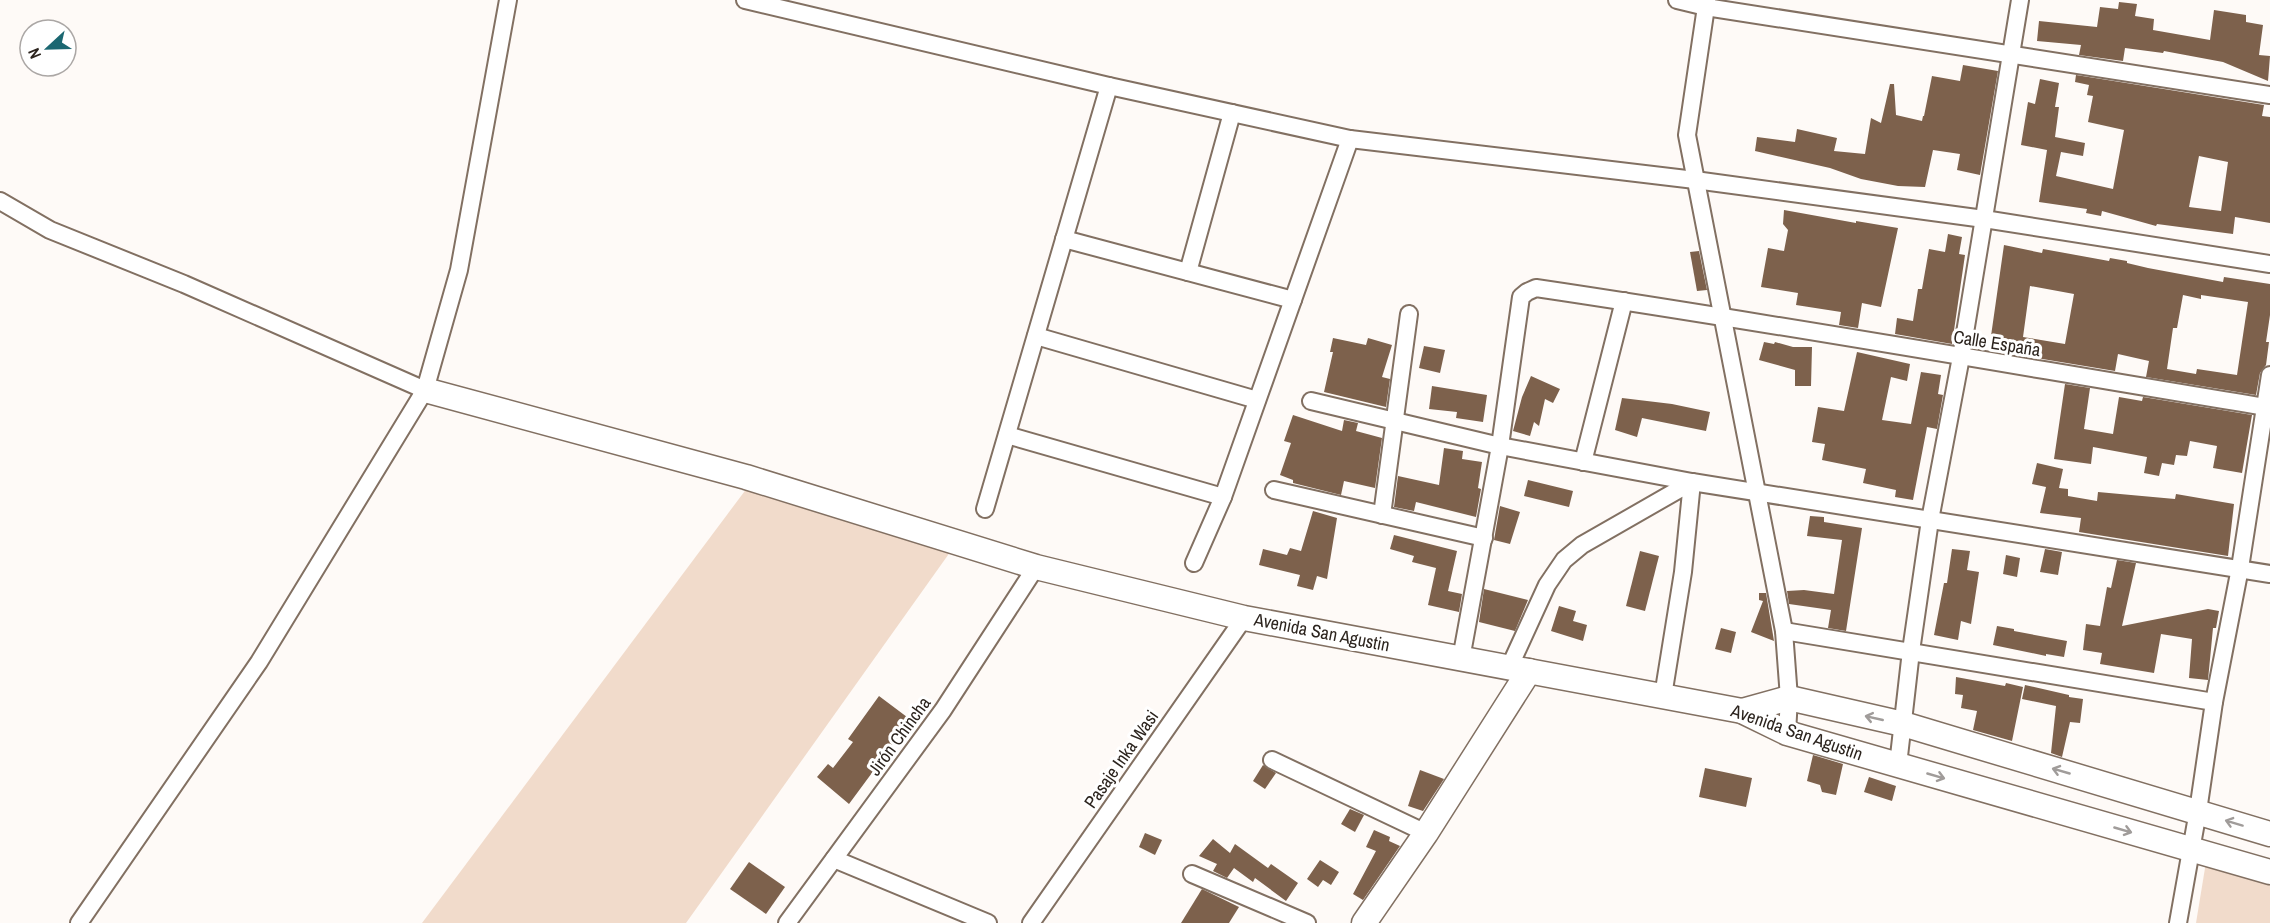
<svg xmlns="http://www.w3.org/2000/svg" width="2270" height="923" font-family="'Archivo Narrow',sans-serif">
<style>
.green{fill:#f1dbcb}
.building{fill:#7d614c;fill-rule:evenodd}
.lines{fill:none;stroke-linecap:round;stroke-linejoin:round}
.street-casing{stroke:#827062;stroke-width:20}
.secondary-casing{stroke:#827062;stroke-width:27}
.street{stroke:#fff;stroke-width:16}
.secondary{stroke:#fff;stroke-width:24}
.oneway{stroke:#a09c9a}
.labels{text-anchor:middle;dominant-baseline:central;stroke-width:6;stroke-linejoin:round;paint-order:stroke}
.street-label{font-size:18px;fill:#2c241e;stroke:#fff}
</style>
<rect width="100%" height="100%" fill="#fefaf7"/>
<g class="green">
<path d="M753,480L958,541L686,923H422Z"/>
<path d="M2207,856L2270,878V923H2196Z"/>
</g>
<g class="building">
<path d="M2119,2L2137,4L2135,16L2154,19L2153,30L2210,40L2214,10L2246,15V22L2263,25L2259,55L2270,56L2268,81L2223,62L2164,51L2163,53L2125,48L2123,61L2079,55L2081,45L2037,41L2039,21L2097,27L2100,7L2118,9Z"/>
<path d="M1963,65L1998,71L1980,175L1957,170L1960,154L1933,150L1925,187L1898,186L1861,179L1830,168L1755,151L1757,137L1795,142L1797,129L1837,138L1834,151L1865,154L1871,118L1881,123L1890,84H1894L1896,115L1922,121L1923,116H1924L1932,76L1960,81Z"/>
<path d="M2076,75L2264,105L2262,116L2270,117V223L2235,217L2233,234L2157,224L2156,226L2102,211L2101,216L2086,213L2087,209L2039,202L2047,150L2021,145L2028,102L2035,104L2040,79L2059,83L2055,107H2059L2055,137L2085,143L2083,156L2061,152L2056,176L2113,189L2124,130L2088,122L2093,96L2087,95L2089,85L2075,82ZM2199,156L2228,162L2221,211L2189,207Z"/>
<path d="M1784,210L1856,223V221L1898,228L1881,307L1862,303L1858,328L1839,325L1841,312L1796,305L1798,293L1761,287L1768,248L1784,251L1788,230L1783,224Z"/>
<path d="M1948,234L1962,237L1959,254L1965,255L1952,344L1895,334L1897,318L1913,321L1918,289H1922L1929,249L1945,252Z"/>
<path d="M2004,245L2042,253L2043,249L2109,261L2110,258L2127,261V263L2148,268L2223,282L2224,277L2270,284V315L2266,342H2269L2266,365L2260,373L2256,395L2146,377L2149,361L2118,354L2115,371L1989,350ZM2030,286L2074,294L2065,344L2023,337ZM2183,295L2201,299V295L2248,302L2237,375L2197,369L2196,374L2167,369L2173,328H2177Z"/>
<path d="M1699,251L1707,290L1697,291L1690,252Z"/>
<path d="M1333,338L1366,345L1368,338L1392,345L1382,377L1390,379L1386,407L1324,392L1333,352H1330Z"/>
<path d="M1764,342L1774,344L1775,342L1793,347H1812L1811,386H1795V370L1759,360Z"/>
<path d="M1424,346L1445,350L1440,373L1419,368Z"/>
<path d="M1857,352L1910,364L1907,381L1891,377L1882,420L1911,424L1921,372L1941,375L1938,394L1943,395L1937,429L1927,427L1913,500L1895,497L1896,490L1863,483L1866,469L1822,460L1825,444L1812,442L1818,407L1844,411Z"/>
<path d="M1531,376L1560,389L1553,403L1545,399L1539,426L1534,422L1530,436L1513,431L1522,397Z"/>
<path d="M2065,384L2090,388L2084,429L2113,434L2119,397L2142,401L2143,397L2252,415L2242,473L2213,468L2217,446L2190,441L2187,456L2176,455L2174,465L2162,463L2159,476L2144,473L2147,457L2093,447L2091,464L2054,459Z"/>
<path d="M1432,386L1487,395L1483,422L1456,418L1457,412L1429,409Z"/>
<path d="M1622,398L1672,404L1710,412L1706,431L1642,418L1637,437L1615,430Z"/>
<path d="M1293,415L1342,431L1344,420L1358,423L1356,431L1382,438L1375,488L1344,481L1341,495L1293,483V480L1280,475L1291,443L1284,441Z"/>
<path d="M1444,448L1463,451L1462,459L1482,462L1478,488L1481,489L1476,517L1416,502L1414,511L1394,507L1398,476L1439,485Z"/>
<path d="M2037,463L2063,469L2059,488L2068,489V496L2097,501L2098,492L2175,499L2176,494L2234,504L2228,556L2079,532L2081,518L2040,513L2046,487L2032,484Z"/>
<path d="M1528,480L1573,491L1569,507L1524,496Z"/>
<path d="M1500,506L1520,512L1510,544L1494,540Z"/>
<path d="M1313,511L1337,518L1327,579L1317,576L1313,590L1297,586L1300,575L1259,565L1263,549L1287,555L1290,548L1301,551Z"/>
<path d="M1810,516L1824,517V522L1862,528L1846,631L1828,628L1831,610L1789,604L1787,591L1804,590L1834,594L1842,540L1807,536Z"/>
<path d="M1394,535L1457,551L1448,591L1462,594L1459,612L1428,605L1436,568L1412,562L1414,556L1390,549Z"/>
<path d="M1952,549L1970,551L1967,570L1979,572L1971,624L1961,621L1958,640L1934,635L1944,583H1947Z"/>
<path d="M2045,549L2062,552L2058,575L2040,572Z"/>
<path d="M1640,551L1659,556L1645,611L1626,606Z"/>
<path d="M2006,555L2020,558L2017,577L2003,574Z"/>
<path d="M2117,560L2136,563L2122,626L2208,609L2219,611L2216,628H2213L2208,680L2189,678L2192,639L2161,634L2154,673L2100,664L2102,653L2083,650L2086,624L2100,626L2107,587L2111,588Z"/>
<path d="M1484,589L1528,600L1515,631L1479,622Z"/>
<path d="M1759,593H1766L1774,641L1751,632L1763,601L1759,600Z"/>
<path d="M1559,606L1576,611L1573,621L1587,625L1583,641L1551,631Z"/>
<path d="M1997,626L2014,629V631L2067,641L2064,657L2046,654V656L1993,645Z"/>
<path d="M1721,628L1736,632L1731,653L1715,649Z"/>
<path d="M1956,677L2005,686L2006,683L2023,687L2012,741L1973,730L1977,711L1961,708L1963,695L1955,694Z"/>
<path d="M2025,685L2069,695V697L2083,699L2080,723L2070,722L2062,757L2051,753L2056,706L2022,699Z"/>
<path d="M879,696L911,720L849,804L817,777L828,764L833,768L853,742L848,739Z"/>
<path d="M1813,755L1843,764L1836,795L1822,792L1820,785L1807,781Z"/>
<path d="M1263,765L1276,773L1265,789L1253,781Z"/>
<path d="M1705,768L1752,778L1746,807L1699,797Z"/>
<path d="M1420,770L1444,779L1423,811L1408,806Z"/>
<path d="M1869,777L1896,786L1892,801L1864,792Z"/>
<path d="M1350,809L1364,815L1355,832L1341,824Z"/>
<path d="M1374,830L1390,837L1389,841L1400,846L1363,900L1353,894L1376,851L1366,847Z"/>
<path d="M1145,833L1162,840L1155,855L1139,847Z"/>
<path d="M1213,839L1230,853L1235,844L1268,868L1271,864L1298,883L1286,901L1255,878L1253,882L1234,868L1227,878L1213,871L1217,864L1199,856Z"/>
<path d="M1320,860L1339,872L1331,885L1323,880L1318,887L1307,879Z"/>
<path d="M749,862L785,887L766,914L730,889Z"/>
<path d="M1202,889L1239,907L1229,923H1181Z"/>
</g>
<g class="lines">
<g class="street-casing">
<g id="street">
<path d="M745,0L1109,86L1350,139L1695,180L1984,219L2270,264"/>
<path d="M1677,0L1706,7L2270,95"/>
<path d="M1707,0L1687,135L1784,631L1789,698L1787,733"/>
<path d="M0,201L50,230L184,284L425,390"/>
<path d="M1064,239L1293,300"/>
<path d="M1188,272L1232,113"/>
<path d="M1036,336L1257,400"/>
<path d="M1311,401L1500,446L1692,482L2270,574"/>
<path d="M1007,435L1223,497"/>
<path d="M1583,462L1624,301"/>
<path d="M1274,490L1484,538"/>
<path d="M985,509L1109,86"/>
<path d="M1382,515L1409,314"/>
<path d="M1194,563L1223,497L1350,139"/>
<path d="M1784,631L2214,702"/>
<path d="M1461,659L1500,446L1521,297L1527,292L1536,288C1779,324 2022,367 2265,407"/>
<path d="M1509,668L1547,585L1564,560L1582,545L1692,482L1683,572L1663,696"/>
<path d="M1272,760L1426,833"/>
<path d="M1898,765L1911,651L1930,520L1961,357L2020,0"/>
<path d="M834,859L988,923"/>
<path d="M1192,874L1307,923"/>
<path d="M79,923L259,662L425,390L459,270L508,0"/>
<path d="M787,923L943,710L1036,567"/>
<path d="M1031,923L1244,618"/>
<path d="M2178,923L2198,811L2214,702L2240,568L2270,375"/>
</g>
</g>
<g class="secondary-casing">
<g id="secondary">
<path d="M425,390L746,477L1036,567L1244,618L1742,711L1787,733L2270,872"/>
<path d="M1742,711L1789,698L1903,724L2270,834"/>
<path d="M1364,923L1426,833L1529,671"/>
</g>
</g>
<use href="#street" class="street"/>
<use href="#secondary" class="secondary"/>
</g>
<defs><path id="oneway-shaft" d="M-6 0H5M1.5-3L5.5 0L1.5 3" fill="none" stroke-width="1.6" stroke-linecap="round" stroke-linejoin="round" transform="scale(1.5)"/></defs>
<g class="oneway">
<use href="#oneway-shaft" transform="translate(1874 718) rotate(-167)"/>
<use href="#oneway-shaft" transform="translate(2061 771) rotate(-164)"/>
<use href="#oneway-shaft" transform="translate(1936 776) rotate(16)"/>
<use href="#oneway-shaft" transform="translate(2234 823) rotate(-163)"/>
<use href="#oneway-shaft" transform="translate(2123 830) rotate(16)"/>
</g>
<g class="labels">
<g class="street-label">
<text transform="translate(1997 343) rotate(9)">Calle España</text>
<text transform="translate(1322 632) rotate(11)">Avenida San Agustin</text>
<text transform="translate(1797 732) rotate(19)">Avenida San Agustin</text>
<text transform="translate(899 736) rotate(-54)">Jirón Chincha</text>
<text transform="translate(1121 759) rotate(-55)">Pasaje Inka Wasi</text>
</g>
</g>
<g transform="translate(48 48) rotate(248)"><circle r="28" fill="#ffffff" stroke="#aba7a5" stroke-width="1.5"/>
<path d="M0-4.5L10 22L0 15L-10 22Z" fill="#1b6771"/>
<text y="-9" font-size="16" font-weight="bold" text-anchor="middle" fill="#2c241e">N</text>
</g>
</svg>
